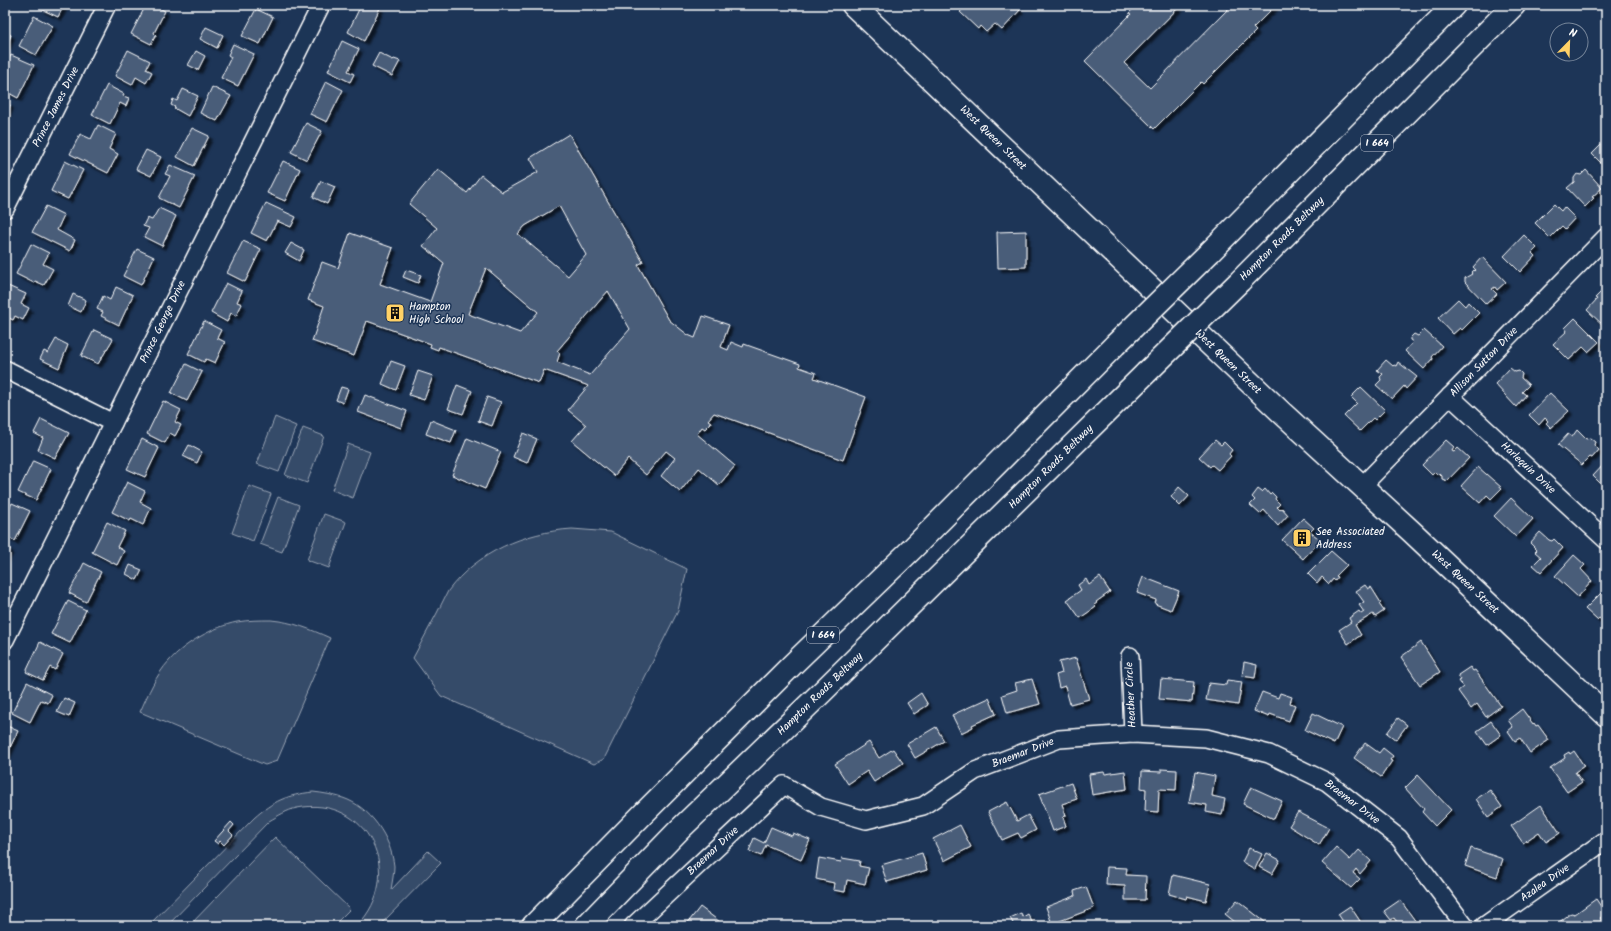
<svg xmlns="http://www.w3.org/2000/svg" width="1611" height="931" font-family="Kalam,sans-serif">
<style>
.green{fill:#364b69;stroke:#9aa5b4}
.building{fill:#4a5d79;stroke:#fff;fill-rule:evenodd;filter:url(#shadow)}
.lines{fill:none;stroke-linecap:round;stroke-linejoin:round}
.minor-casing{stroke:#fff;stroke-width:20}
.secondary-casing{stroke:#fff;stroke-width:25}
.motorway-casing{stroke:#fff;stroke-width:25}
.minor{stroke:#1d3557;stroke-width:17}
.secondary{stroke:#1d3557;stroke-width:22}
.motorway{stroke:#1d3557;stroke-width:22}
.motorway-bridge-casing{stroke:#fff;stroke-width:25;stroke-linecap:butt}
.motorway-bridge{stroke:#1d3557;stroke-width:22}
.labels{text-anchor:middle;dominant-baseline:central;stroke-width:3;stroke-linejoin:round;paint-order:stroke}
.shield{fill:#1d3557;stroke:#bbc2cd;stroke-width:1}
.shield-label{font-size:10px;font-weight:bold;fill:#fff}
.street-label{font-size:11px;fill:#fff;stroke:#1d3557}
.poi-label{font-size:11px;fill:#fff;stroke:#1d3557;text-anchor:start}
</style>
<defs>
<filter id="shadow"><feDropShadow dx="3.5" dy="3.5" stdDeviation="1" flood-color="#0009"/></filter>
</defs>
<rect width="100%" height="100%" fill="#1d3557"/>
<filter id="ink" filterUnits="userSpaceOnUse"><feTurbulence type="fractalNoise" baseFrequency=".025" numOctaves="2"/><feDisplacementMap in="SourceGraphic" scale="8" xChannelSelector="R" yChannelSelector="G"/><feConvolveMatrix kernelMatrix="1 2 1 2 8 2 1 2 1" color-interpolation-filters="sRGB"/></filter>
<g filter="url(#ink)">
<g class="green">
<path d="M275,417L296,426L279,472L257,464Z"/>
<path d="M303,428L324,436L307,483L285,475Z"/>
<path d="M348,444L370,452L353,498L332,490Z"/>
<path d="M249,486L271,494L253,541L232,533Z"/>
<path d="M278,497L299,505L282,552L260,544Z"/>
<path d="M324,514L346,522L329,568L307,560Z"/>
<path d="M572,529L611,532L687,569L678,611L604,759L594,764L441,696L413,658C421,643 429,628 437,613C441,606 444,598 448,591C477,552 525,532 572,529Z"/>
<path d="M271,620C293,622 310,629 330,638L277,761L265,765L140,712C148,694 156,675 169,661C185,643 213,627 237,622C248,620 260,620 271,620Z"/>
<path d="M313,792C323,793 333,795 343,798C370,807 391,837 394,866C394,874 392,882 391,890L428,851L441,863L379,926H357C407,875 368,794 297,808C287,810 278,816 269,821L167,926H148L254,818C273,801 287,795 313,792Z"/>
<path d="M275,837L350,909L333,926H189Z"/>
</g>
<g class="building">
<path d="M43,5H64L58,17L41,9Z"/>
<path d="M146,5H153L165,11L154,33L156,35L151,44L131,34Z"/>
<path d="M361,5H373L380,8L364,41L348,32Z"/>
<path d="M956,5H1015L1020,10L1002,30L995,24L986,32L980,26L978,29L960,12L962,10Z"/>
<path d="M1137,5H1181L1124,63L1150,88L1232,5H1276L1253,28L1256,31L1203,84L1201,82L1154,129L1085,61L1131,14L1129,13Z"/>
<path d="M256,9L273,17L260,44L242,36Z"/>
<path d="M34,16L53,26L36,55L19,46Z"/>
<path d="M206,27L223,35L217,48L200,39Z"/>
<path d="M5,32L11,35L6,47L5,46Z"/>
<path d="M342,41L359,49L348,71L354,74L350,82L328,71Z"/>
<path d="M233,44L254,54L238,86L221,78L231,57L228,55Z"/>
<path d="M128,50L150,61L146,69L152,72L146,83L136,77L132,85L115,76Z"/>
<path d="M196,51L205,56L198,70L188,65Z"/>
<path d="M379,53L393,60L394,59L400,61L392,76L372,66Z"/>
<path d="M11,55L34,65L18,98L5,91V80L10,70L5,67Z"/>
<path d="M326,81L343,90L327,122L310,114Z"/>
<path d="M107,85L124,94L123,96L129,98L126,106L120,103L110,124L92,115Z"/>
<path d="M212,87L231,96L217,121L200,113Z"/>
<path d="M183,89L198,96L188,116L174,108L175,107L171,105L173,99L177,101Z"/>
<path d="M5,102L10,105L5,116Z"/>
<path d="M306,123L322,131L307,160L291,152Z"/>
<path d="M98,125L116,134L109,149L118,154L108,173L70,154L80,134L91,139Z"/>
<path d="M192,128L209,136L194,166L177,157Z"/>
<path d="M569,134L643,262L638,265L669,320L688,335L695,338L703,316L729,325L721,347L728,350L731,342L743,347L744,344L800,364L799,367L816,373L814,378L866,397L843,460L714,413L708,420L711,422L710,424L705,429L702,427L697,434L735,466L719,485L699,468L680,492L661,476L675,458L666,451L646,475L628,459L614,476L572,441L586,425L568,410L588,386L586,385L544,370L539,383L439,347L438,350L430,347L431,344L367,321L354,356L312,341L324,306L308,300L322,262L338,268L350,233L393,248L380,284L430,302L444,263L423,246L437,228L409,204L438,169L467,193L481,175L502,192L538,172L530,158ZM559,206L586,255L568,276L518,234L525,226ZM486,268L538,312L520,333L468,314ZM608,291L630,329L590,375L557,362L560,353L557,351Z"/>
<path d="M1606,140V168L1592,154Z"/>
<path d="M146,150L161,157L151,176L136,169Z"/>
<path d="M65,161L83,170L68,199L51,191Z"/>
<path d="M283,161L300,169L285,201L267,193Z"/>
<path d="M170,165L195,176L179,208L159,198L170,176L165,174Z"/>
<path d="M1586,170L1602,188L1592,197L1594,198L1585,207L1567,188L1574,182V178L1577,174L1581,175Z"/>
<path d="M321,181L335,187L327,204L313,197Z"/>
<path d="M266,203L296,217L291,227L277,221L267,241L251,233Z"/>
<path d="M1554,204L1561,211L1564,207L1575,218L1565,229L1562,226L1550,238L1535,223Z"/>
<path d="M46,206L64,215L57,230L75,240L70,251L32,232Z"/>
<path d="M159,208L176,216L162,246L144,237L149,228L143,226L147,218L152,220Z"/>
<path d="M1026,231V267L998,268L997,232Z"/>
<path d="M1524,235L1537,248L1532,253L1535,256L1520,272L1504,256Z"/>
<path d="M243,241L261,249L245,282L227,273Z"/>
<path d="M291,243L304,250L299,261L285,253Z"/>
<path d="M31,244L49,253L43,264L53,269L44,285L35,281L34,283L16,274Z"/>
<path d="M137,249L154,257L141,285L123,276Z"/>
<path d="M1482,257L1506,282L1497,290L1495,287L1492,289L1497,294L1486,304L1465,282V278L1472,274L1471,273L1474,270L1475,271L1476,270L1473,267Z"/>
<path d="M406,270L421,275L418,283L403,277Z"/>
<path d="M226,283L242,291L237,302L242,304L236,316L231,313L227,322L211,313Z"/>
<path d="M8,286L26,294L21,304L29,308L23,320L15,316L13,320L5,316V293Z"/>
<path d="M116,287L133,295L119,325L101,316L103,312L97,309L103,296L110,300Z"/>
<path d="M1603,290L1606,293V323L1604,326L1587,310L1597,299L1595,298Z"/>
<path d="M73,294L86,300L81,312L68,306Z"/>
<path d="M1458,299L1465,306L1468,302L1479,313L1462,330L1460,328L1453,334L1438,318Z"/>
<path d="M1575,318L1599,342L1588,352L1583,347L1569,360L1553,344L1567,331L1565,328Z"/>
<path d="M204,321L221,330L217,338L225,342L215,363L206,359L204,362L188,354Z"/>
<path d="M94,330L113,339L98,364L81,356Z"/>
<path d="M1424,330L1442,346L1432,357L1433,359L1424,369L1405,351L1413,342L1410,340V338L1414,334L1418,336Z"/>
<path d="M56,339L68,345L59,368L40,359L44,351L48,353Z"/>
<path d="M1386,360L1393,366L1394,365L1396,366L1398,362L1417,377L1406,389L1404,386L1392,399L1376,385L1381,380L1380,377L1383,374L1377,370Z"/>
<path d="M391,361L405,366L396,390L382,384Z"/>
<path d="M186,364L202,372L187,401L171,393Z"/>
<path d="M1510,368L1515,372L1519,371L1522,374L1521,378L1529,385L1522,392L1526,395L1516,407L1495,384Z"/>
<path d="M418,371L433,376L424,400L409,395Z"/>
<path d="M457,385L472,391L463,414L448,409Z"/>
<path d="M341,387L348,389L343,403L336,400Z"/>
<path d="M1361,387L1385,410L1375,420L1373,418L1360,431L1344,416L1357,403L1351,397Z"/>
<path d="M1550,393L1569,411L1551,428L1546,423L1548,421L1545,418L1539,425L1529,415Z"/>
<path d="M365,395L407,411L401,428L358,412Z"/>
<path d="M487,397L501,402L492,426L478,421Z"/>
<path d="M163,401L181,410L175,422L181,425L175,436L170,433L165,443L147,434Z"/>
<path d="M41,419L69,433L55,458L38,450L43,438L34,433Z"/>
<path d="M431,420L456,430L451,443L426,434Z"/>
<path d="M1577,430L1586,439L1590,438L1595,442L1594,445L1599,450L1592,458L1590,457L1582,465L1558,445L1568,434L1572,437Z"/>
<path d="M523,433L537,439L527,463L513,457Z"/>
<path d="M467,438L501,452L485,489L452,475Z"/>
<path d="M142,439L159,448L145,477L127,469Z"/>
<path d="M1215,440L1221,445L1224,442L1232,450L1229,454L1231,456L1218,470L1212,465L1210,467L1199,457Z"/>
<path d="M1446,440L1454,447L1452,451L1454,452L1458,448L1469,458L1447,481L1442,479V476L1439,473L1438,475L1435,472L1432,475L1422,465Z"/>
<path d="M189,445L202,452L197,463L183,456Z"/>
<path d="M33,461L51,469L36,500L18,492Z"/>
<path d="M1606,462V485L1604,487L1593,476Z"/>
<path d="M1478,467L1502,488L1491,499L1487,495L1480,503L1461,486Z"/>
<path d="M127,482L145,491L140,502L151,508L143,525L131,519L130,521L112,512Z"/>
<path d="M1179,487L1189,496L1180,506L1171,497Z"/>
<path d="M1258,489L1262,492L1265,489L1270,495L1272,493L1276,497L1275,499L1280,504L1277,507L1280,510L1282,508L1288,515L1278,526L1264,510L1260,514L1250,505L1255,500L1252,497Z"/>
<path d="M1511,498L1533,519L1516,537L1494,516Z"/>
<path d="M12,503L30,511L15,541L5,536V517Z"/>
<path d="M1303,518L1314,528L1310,532L1321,540L1303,559L1282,540Z"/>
<path d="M107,522L125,531L117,547L124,551L117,565L92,552Z"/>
<path d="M1540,532L1549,540L1552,541L1554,539L1563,548L1541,572L1533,565L1541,557L1535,552L1537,550L1530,543Z"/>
<path d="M5,547L10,549L5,559Z"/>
<path d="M1331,551L1347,565L1336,576L1338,577L1335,581L1333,579L1329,584L1322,577L1317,583L1308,574Z"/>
<path d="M1574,555L1585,565L1581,569L1592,581L1578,597L1555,576Z"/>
<path d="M84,563L101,572L86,602L69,593Z"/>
<path d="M130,565L142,570L137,580L126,574Z"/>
<path d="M1100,577L1110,592L1096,602L1097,603L1094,605L1096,607L1080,618L1067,600L1081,590L1078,585L1086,579L1089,585Z"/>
<path d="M1143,577L1179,591L1171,610L1155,604L1156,600L1137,593Z"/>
<path d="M1365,585L1368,589L1371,587L1381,603L1379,604L1384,611L1375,617L1373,614L1355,625L1361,635L1348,644L1339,630L1351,622L1349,618L1359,611L1361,614L1364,612L1359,605L1364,602L1356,591Z"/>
<path d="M1606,588V619L1602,620L1599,618L1597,620L1585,609Z"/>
<path d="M68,601L86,610L70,643L51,634Z"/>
<path d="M40,642L63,654L55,670L50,667L43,680L26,672Z"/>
<path d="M1421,642L1440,672L1420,685L1401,657Z"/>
<path d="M1076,658L1089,699L1070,704L1065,686L1059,688L1056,675L1062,673L1059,662Z"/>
<path d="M1244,662L1257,665L1255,678L1242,676Z"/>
<path d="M1470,667L1473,671L1475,670L1501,706L1486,717L1477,704L1471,709L1458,691L1463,687L1459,681L1461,680L1458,675Z"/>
<path d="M1032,679L1040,704L1007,713L1002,695L1017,690L1015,683Z"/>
<path d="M1161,679L1194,682L1192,702L1159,699Z"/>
<path d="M1227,680L1242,682L1238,705L1206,700L1209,683L1226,685Z"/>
<path d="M27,682L52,695L48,703L41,700L30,722L12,713Z"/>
<path d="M1262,692L1278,698L1280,693L1292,697L1290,703L1295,705L1289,721L1270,714L1269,717L1254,711Z"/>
<path d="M921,693L928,705L914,714L907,703Z"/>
<path d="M64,698L75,703L69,717L57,712Z"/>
<path d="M989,698L996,714L972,725L973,727L961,733L952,715Z"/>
<path d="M1522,709L1533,724L1534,723L1536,726L1538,725L1549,740L1530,753L1520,738L1515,741L1508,731L1513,727L1508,720Z"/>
<path d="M1313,713L1342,727L1334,744L1305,730Z"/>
<path d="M1398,718L1407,725L1396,740L1387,733Z"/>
<path d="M1491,721L1501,735L1487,745L1477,731Z"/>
<path d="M5,725L18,731L5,758Z"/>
<path d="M936,727L944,741L915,758L907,744Z"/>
<path d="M869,742L879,758L893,749L903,763L874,782L867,771L848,784L835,764Z"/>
<path d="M1365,743L1379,753L1383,748L1393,756L1390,760L1392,761L1381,777L1354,758Z"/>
<path d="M1574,751L1584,766L1575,772L1582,782L1567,792L1550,768L1565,758L1564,755L1569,752L1570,754Z"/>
<path d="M1161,769L1177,770L1176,790L1159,789L1158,812L1145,811L1146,789L1141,788L1142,771L1161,772Z"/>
<path d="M1125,771L1127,789L1092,795L1089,774L1104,772L1105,774Z"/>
<path d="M1195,772L1215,776L1212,796L1225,799L1222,815L1206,812L1207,805L1189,802Z"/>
<path d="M1418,775L1451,810L1435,826L1422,812L1424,809L1405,788Z"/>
<path d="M1071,783L1077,799L1062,804L1066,816L1063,817L1066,826L1053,831L1039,794Z"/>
<path d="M1251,787L1282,801L1274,819L1243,804Z"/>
<path d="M1490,790L1502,807L1488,817L1476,799Z"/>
<path d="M1007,802L1017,821L1028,815L1036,830L1021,838L1018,833L1002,840L988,812Z"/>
<path d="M1541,805L1560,833L1546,842L1539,832L1523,843L1511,826Z"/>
<path d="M1298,812L1329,828L1319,845L1289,826Z"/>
<path d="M231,822L234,825L229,831L233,835L224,845L220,841L218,844L214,841Z"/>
<path d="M960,825L971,847L944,861L933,839Z"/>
<path d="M771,827L792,836L793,833L810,840L801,860L766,845L761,856L749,851L754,838L764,843Z"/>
<path d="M1336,847L1350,860L1359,850L1371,861L1360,874L1356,869L1353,873L1360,879L1351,888L1322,863Z"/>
<path d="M1249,848L1262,854L1255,869L1242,862Z"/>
<path d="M1471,848L1503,859L1497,877L1465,866Z"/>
<path d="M922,853L927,870L887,882L881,865Z"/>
<path d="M1267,853L1280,860L1272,874L1259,867Z"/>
<path d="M819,858L841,862L842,858L860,861L859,866L869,868L865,884L847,880L845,892L833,890L834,883L816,879Z"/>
<path d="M1107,867L1127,868L1126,875L1146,876L1145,900H1125V886L1106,885Z"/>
<path d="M1173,875L1210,884L1206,901L1187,896L1186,899L1169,894Z"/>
<path d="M1086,887L1094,908L1052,924L1046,907L1075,896L1074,891Z"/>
<path d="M1596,899L1606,914L1600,918L1603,922L1598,926H1561L1558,923L1571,913L1575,914Z"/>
<path d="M1237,900L1270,926H1240L1225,914Z"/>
<path d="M1400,900L1419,926H1391L1397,922L1394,918L1391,920L1384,911Z"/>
<path d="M1350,906L1360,921L1353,926H1346L1338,914Z"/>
<path d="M700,907L720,922L717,926L686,925Z"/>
<path d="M1021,913L1023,917L1028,914L1034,926H1008L1013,923L1010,918Z"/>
</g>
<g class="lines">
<g class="minor-casing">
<g id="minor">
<path d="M5,209L107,5"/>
<path d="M5,369L113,423"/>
<path d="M1450,396L1606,540"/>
<path d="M1362,486L1606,237"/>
<path d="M5,640L321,5"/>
<path d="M1130,656L1133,734"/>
<path d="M633,926L784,785L821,807L866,820L923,806L975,771L1059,739L1133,734L1206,738L1269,754L1327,782L1399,838L1465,926"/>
<path d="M1484,926L1606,840"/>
</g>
</g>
<g class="secondary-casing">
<path id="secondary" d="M853,5L1281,412L1412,532L1606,715"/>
</g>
<g class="motorway-casing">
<g id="motorway">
<path d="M1210,252L1454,5"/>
<path d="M1240,281L1514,5"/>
<path d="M533,926L643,814L793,664L913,548L1115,345"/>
<path d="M586,926L678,831L822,692L1146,373"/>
</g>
</g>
<use href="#minor" class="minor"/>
<use href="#secondary" class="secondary"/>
<use href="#motorway" class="motorway"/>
<g class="motorway-bridge-casing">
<g id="motorway-bridge">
<path d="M1115,345L1210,252"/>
<path d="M1146,373L1240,281"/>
</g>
</g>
<use href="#motorway-bridge" class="motorway-bridge"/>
</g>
</g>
<defs>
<g id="building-square" transform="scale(1)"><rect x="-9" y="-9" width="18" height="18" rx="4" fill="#ffd166" stroke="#1d3557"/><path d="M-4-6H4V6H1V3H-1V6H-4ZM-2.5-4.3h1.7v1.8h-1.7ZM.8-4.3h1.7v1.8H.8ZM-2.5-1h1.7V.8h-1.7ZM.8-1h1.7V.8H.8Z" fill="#111"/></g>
</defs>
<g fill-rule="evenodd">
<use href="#building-square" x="395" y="313"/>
<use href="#building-square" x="1302" y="538"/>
</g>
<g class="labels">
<g class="shield">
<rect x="1361" y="135" width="32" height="16" rx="3"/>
<rect x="807" y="627" width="32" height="16" rx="3"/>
</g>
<g class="shield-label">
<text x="1377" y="143">I 664</text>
<text x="823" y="635">I 664</text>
</g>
<g class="street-label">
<text transform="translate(56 107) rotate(-63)">Prince James Drive</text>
<text transform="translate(993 138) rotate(44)">West Queen Street</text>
<text transform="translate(1282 239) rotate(-45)">Hampton Roads Beltway</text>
<text transform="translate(163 322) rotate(-64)">Prince George Drive</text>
<text transform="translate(1228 362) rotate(44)">West Queen Street</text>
<text transform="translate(1484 362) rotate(-46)">Allison Sutton Drive</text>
<text transform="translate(1051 467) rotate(-45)">Hampton Roads Beltway</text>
<text transform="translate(1528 468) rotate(43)">Harlequin Drive</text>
<text transform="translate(1465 582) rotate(43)">West Queen Street</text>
<text transform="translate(820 694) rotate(-44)">Hampton Roads Beltway</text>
<text transform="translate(1131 695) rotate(-93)">Heather Circle</text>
<text transform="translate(1023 753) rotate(-21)">Braemar Drive</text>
<text transform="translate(1352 802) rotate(37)">Braemar Drive</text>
<text transform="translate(713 851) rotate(-43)">Braemar Drive</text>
<text transform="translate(1545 883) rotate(-35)">Azalea Drive</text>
</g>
<g class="poi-label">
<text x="409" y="307">Hampton<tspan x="409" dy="13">High School</tspan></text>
<text x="1316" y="532">See Associated<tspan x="1316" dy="13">Address</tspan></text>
</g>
</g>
<rect width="1611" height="931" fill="none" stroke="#1d3557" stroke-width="20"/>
<rect x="10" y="10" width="1591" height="911" fill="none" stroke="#fff" stroke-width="1.5" filter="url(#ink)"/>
<g transform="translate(1569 42) rotate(23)"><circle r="19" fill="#1d3557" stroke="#77869a"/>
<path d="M0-3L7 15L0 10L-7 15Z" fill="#ffd166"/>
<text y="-6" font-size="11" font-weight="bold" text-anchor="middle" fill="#ffffff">N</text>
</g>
</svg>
